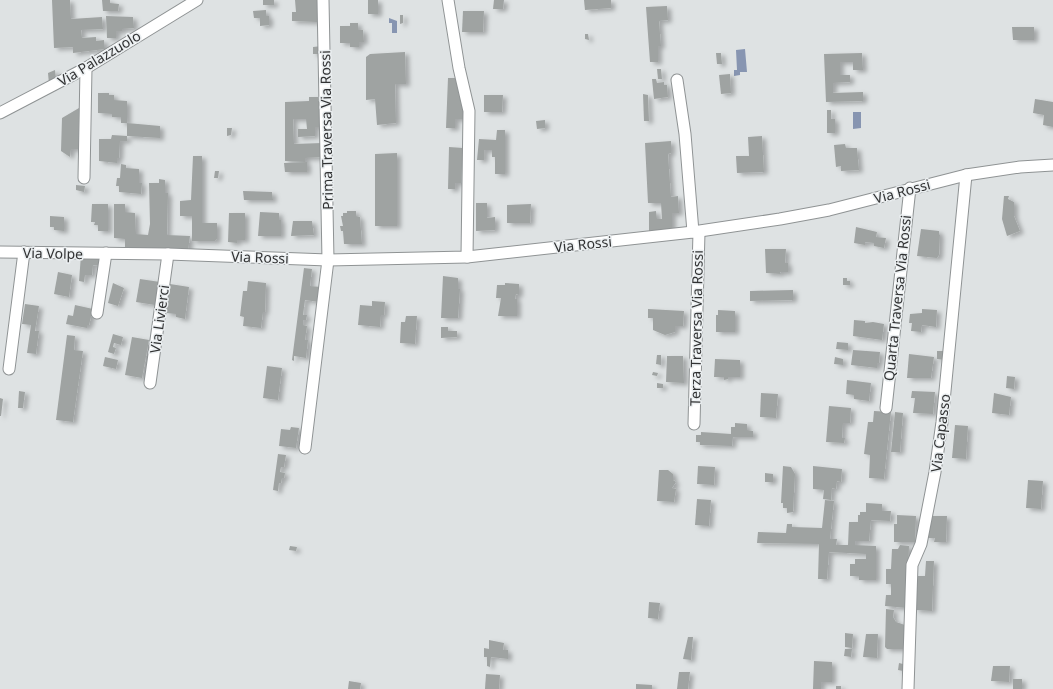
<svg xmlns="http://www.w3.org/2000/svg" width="1053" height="689" font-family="'Noto Sans',sans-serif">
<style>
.water{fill:#8795b1}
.building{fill:#9fa3a2;filter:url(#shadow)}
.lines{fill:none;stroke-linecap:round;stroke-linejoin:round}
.minor-casing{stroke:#8f9394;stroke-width:13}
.minor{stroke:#fff;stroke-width:11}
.labels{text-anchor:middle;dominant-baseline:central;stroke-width:3;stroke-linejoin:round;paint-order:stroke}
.street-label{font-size:14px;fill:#313233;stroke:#ebeff1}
</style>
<defs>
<filter id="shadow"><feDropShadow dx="4" dy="2.5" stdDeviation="2" flood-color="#0004"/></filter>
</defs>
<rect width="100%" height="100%" fill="#dee2e3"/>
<g class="water">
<path d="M389,18L397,21V33H392V23H389Z"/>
<path d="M745,49L747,72H740V75L734,76V70H737L736,50Z"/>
<path d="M853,112H861V128L853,129Z"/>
</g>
<g class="building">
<path d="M52,0H70L71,19L102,17L103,29L81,30L82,38L96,37V41L104,40L105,49L73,53V47L54,48Z"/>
<path d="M102,0H110V3L119,4L118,11H103Z"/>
<rect x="263" y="0" width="11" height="5"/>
<path d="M295,0H317V22L292,21V12H296Z"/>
<rect x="368" y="0" width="10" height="14"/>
<path d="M494,0H504L503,9H493Z"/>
<path d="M584,0H611V8L585,10Z"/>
<path d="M667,6L668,20L659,21L661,46H658V62H650L646,7Z"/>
<path d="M266,10V16H269V25L260,26V18H254L253,11Z"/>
<path d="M463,11H484L483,32H462Z"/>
<path d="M400,15H403V23L400,24Z"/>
<path d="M106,16L133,17L134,28L122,29V31H116V38H107Z"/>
<path d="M350,23H358V30H363L364,42H359V47H350V43H340V26H350Z"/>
<path d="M1012,27H1034V40H1013Z"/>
<path d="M585,34H588L589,40L585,39Z"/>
<path d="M322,46V54H313V47Z"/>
<path d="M405,52L406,84H395L396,123L377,125L375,99L366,100V57L370,54Z"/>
<path d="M716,53H721L722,64H717Z"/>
<path d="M862,53L863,70H853V62H840V75H850V82L833,83V93L863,92V101L826,102L824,54Z"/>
<path d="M657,69H661L662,79H658Z"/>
<path d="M55,70L56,80L49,84L48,73Z"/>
<path d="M730,74L731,93L721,94L719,75Z"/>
<path d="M448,78H458L459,98L465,99L466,119H455V128H446Z"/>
<path d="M652,79H656L657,83L664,82V85H667L668,97L654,99Z"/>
<path d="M98,93H109V95H114V100L127,101V123H121V117H112V114L98,113Z"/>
<path d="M643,94L648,95L649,121H644Z"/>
<path d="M484,95H503L502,112H484Z"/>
<path d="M309,97H318V101L322,100L323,127H315V136L298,137V129H307L306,119H293L294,144L322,143L323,157L305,158V162L285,161V102L309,101Z"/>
<path d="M1035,99L1053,102V127L1043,125L1044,115L1033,113Z"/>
<path d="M79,108L78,149H71L70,157L61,151L62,118Z"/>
<path d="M827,110H831V119H835V133H827Z"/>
<path d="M545,120V128L537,129L536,121Z"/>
<path d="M127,123L160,126V138L127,136Z"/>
<path d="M227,128H232L231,135L227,136Z"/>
<path d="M497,130H505V174H495V157H492V150H484V160H477L479,139L496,140Z"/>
<path d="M112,135L127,136V141H120L119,158H117V163L99,161V139H111Z"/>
<path d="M762,136L764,172L737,173L736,156H749L748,137Z"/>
<path d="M671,141V153L668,154L671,197L678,196L679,213H672V230L649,231V212L656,211L657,219H662L661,203H648L645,143Z"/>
<path d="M845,144L846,148H857L859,170L841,171V166L836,167L834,145Z"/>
<path d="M449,147L463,148L461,183H455V189H448Z"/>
<path d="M397,153V226H375V154Z"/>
<path d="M193,156H202V223H217V239L215,241H192V216H180V201L191,200Z"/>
<path d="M307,162V172H285L284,163Z"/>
<path d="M121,164L126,165V168L139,169V183H142L141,194L119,192V186H116L117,178H120Z"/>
<path d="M215,171H219L218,178H214Z"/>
<path d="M159,179L165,180V193H168L167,235L190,236L188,251L125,248V239L114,238V204H125V212L135,213L136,234L148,235L150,224L149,183H159Z"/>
<path d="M76,185L85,186L84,192L76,190Z"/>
<path d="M243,191L272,192L273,200H244Z"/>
<path d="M1004,196H1009L1008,199L1014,202V216L1020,231L1007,236L1002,219Z"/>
<path d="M476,203H487V218L495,217V230L476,231Z"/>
<path d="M92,204H108V231H98V225H94L95,222H91Z"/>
<path d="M531,204L530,223H507V205Z"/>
<path d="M347,211H356V216L360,217L362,244H344L343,231H341L340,226H343L341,216H343V213H347Z"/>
<path d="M260,212L279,213V220H281V236H258Z"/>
<path d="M229,213H245V240H237V243L228,242Z"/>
<path d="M50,216L64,217V231L54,230V227H50Z"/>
<path d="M293,221H312L314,235L291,236Z"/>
<path d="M856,227L877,232L876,237L886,238L884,248L874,246V243L865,242V245L854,243Z"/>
<path d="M921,229L939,231V235L940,234L939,255L937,258L917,256Z"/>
<path d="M765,249H786L785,263H788V272H780L781,274L766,273Z"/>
<path d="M81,255L102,256V266L93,265L92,275H85L84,282L79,281Z"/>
<path d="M304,268L312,269L310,286L321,287L319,302L305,300L303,315H307L306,320H303V325L307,326L305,340H308L306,358L294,356V361L292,360Z"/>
<path d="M58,272L72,275L69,297L54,294Z"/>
<path d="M443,276L458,278V289H460L458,318H441Z"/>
<path d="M843,278H847V281H850V285H843Z"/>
<path d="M140,279L160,282L155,305L136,302Z"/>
<path d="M248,281L266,283L265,312H263L261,328L243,326L244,317L240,316L243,291H247Z"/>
<path d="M113,283L124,288L118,306L108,303Z"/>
<path d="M505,283L519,284V295L516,294L515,299H517V316H498L501,298H496L497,285H505Z"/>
<path d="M170,284L189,287L185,319L176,317V314L166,313Z"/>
<path d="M793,290V300L750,301V291Z"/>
<path d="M372,301L385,302L384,315H381L380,327L358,325L360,305L372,306Z"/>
<path d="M25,304L39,306L35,331H39L36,354L27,353L31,325L22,324Z"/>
<path d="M75,305L93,309L89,325H87V328L66,324L68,315L73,316Z"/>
<path d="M648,309L684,311L683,326H675V332L665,335L653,330V318H648Z"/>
<path d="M922,309L937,310L936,327L922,325L921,332L911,331L912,323H909L910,314L922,313Z"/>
<path d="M718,310L735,311V332H716V315H718Z"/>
<path d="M406,316H417L415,344L400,343L401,322H405Z"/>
<path d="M854,320L865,321V323L873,322L884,324L882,340L853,336Z"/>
<path d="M441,327H448V331H457V337L441,338Z"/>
<path d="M113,334L123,337L121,345L114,343L113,347L116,348L114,354L108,352Z"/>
<path d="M67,335L75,336L74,350L83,351L73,422L56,420Z"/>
<path d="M132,337L149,340L142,378L125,375Z"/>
<path d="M837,342L848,343V350L836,349Z"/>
<path d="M853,350L880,352L879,363H877V368L851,365Z"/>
<path d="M937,351H946L945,360L937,359Z"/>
<path d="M909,354L934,357L931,378H907Z"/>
<path d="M657,355H661V365L656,364Z"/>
<path d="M667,356H683L684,383L666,382Z"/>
<path d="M105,357L118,360L116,369L103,366Z"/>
<path d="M835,357L843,359V365L834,364Z"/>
<path d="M715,359L740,360V377H728V379L724,380V377H714Z"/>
<path d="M267,366L282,368L278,400L263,398Z"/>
<path d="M653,372L658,373L657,376L652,375Z"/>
<path d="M1007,376L1015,377L1014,389L1006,388Z"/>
<path d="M847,380L871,383L869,401L854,399V395L846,394Z"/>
<path d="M657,383L663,384V388H657Z"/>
<path d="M19,391L25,392L23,408H18Z"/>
<path d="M912,391L935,392L933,414L913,413L915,398H911Z"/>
<path d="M761,393L778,394L776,418L760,417Z"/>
<path d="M994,393L1011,397L1009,415L992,413Z"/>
<path d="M0,398L3,399L1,416H0Z"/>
<path d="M829,406L851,408L850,423H843L842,438H845L844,443L826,442Z"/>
<path d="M874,411L891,412L884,479L869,478L870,455L864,454L868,422H873Z"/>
<path d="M895,412L903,413L900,452H891Z"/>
<path d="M735,423L747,424V430L753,431V437H733L732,446L700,445V442H696V435H701V432L731,434V427H735Z"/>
<path d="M955,425L968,426L966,459L952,458Z"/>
<path d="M291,427L299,428L296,448L279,446L281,429L290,430Z"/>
<path d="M278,454L286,455L284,467H281L280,472L285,473L284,478H282L281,483H279L278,491L273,490Z"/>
<path d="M698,466L715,467L714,485L697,484Z"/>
<path d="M783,466L791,467L795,474L793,512L787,513V508H783V503H781Z"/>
<path d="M813,466L842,469L841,482L837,481L836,489L832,488L831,500L823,499L824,490L813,489Z"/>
<path d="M659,470H668L673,474V480L676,482L672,488L676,489L674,502L657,501Z"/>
<path d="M765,473L773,474V482H765Z"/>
<path d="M1028,480L1043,481L1041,509L1026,508Z"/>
<path d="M697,499L711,500L709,526L695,525Z"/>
<path d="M825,500L834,501L830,539H837L836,545H848L849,522H858V515H860V512H866V503L882,504V511H891L890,521L871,520L869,541H855V545L876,546V580H859V576H850V564H855V559H866V554L829,552L827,579H818L819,544L757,543L758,532L786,533L787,524H792V527L822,528Z"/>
<path d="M897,515L916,516L915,542H894V524H897Z"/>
<path d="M929,516H947L946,542H934L935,538H927Z"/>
<path d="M900,545L909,546L907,608L885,606L886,595H891V584H886V569H891L892,549H898Z"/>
<path d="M290,546L297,547L296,551L289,550Z"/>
<path d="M926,561H934L932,611L915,610L916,576H925Z"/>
<path d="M649,602L660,603L658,619L648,618Z"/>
<path d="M886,609L894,610L893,617L896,622L905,625L904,649H887L885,647Z"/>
<path d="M845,633L853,634L852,648L845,647Z"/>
<path d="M866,634H878L877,658L863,657Z"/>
<path d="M688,637H693L691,660L683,659Z"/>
<path d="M489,640L504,643L503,650H508V659L491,657L490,667L487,666V657H484V648L489,649Z"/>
<path d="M845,649H852L851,657L844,656Z"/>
<path d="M814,661L832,662V682H821V689H813Z"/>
<path d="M899,663L903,664V671L898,670Z"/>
<path d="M993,666H1010L1009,682L991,681Z"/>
<path d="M679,672H690L688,689H677Z"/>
<path d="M486,674L500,675L499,689H485Z"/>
<rect x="1013" y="679" width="9" height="10"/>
<path d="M349,681L361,683L360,689H348Z"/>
<path d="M636,684L652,685V689H636Z"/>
<rect x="836" y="686" width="5" height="3"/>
</g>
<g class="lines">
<g class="minor-casing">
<g id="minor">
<path d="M448,0L459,68L469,111L467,257"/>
<path d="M677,80L685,134L693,232"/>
<path d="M0,113L86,68L197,0"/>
<path d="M84,178L86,68"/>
<path d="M0,252L168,254L328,260L467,257L693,232L780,219L829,210L966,175L1020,167L1053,165"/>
<path d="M97,313L106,253"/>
<path d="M9,369L24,252"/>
<path d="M150,383L168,254"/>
<path d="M886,408L910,188"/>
<path d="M694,424L699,232"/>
<path d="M305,448L328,260L323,0"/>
<path d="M908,689L912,565L921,544L935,472L942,422L966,175"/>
</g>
</g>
<use href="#minor" class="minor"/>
</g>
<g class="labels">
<g class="street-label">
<text transform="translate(99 58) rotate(-31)">Via Palazzuolo</text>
<text transform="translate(326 130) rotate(-91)">Prima Traversa Via Rossi</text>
<text transform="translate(902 191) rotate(-15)">Via Rossi</text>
<text transform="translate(583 244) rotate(-6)">Via Rossi</text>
<text transform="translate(53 253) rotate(1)">Via Volpe</text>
<text transform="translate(260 257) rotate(2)">Via Rossi</text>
<text transform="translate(897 298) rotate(-84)">Quarta Traversa Via Rossi</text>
<text transform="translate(159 319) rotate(-82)">Via Livierci</text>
<text transform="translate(696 328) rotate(-89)">Terza Traversa Via Rossi</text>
<text transform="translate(940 433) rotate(-83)">Via Capasso</text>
</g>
</g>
</svg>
